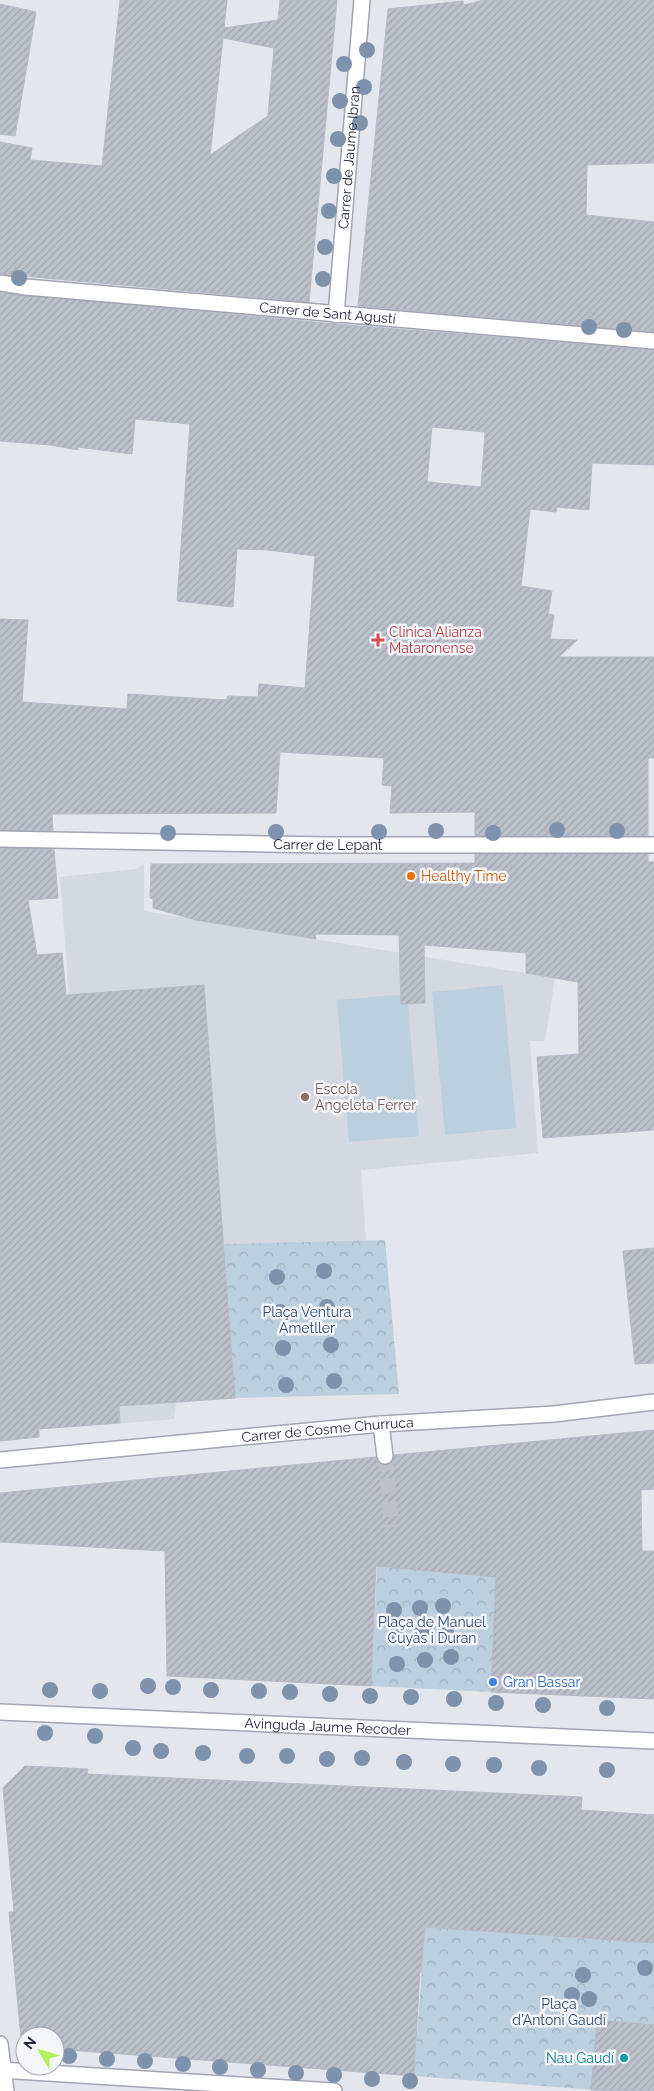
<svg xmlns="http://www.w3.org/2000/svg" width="654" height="2091" font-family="Raleway,sans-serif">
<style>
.built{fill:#d4d8e1}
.park{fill:url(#park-crowns)}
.garden{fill:#bccfde}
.building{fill:url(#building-hatch);stroke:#b6bac7;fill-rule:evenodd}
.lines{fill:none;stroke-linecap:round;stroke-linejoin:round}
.street-tunnel{stroke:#bdc0ca;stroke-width:15;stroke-dasharray:15 8;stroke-linecap:butt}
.street-casing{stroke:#a2a5b2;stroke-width:18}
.street{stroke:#fff;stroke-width:15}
.tree{fill:#7f92ac}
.health-dot{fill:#e0444e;stroke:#f4f6f9;stroke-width:2}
.food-dot{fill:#e8710a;stroke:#f4f6f9;stroke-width:2}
.education-dot{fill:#8d6e63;stroke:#f4f6f9;stroke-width:2}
.shop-dot{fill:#3f7fe0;stroke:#f4f6f9;stroke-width:2}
.culture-dot{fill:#0f9aa8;stroke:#f4f6f9;stroke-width:2}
.labels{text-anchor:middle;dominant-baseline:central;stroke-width:5;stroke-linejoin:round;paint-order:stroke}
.street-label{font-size:14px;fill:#23263f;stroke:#f4f6f9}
.health-label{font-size:14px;fill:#be3a42;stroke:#f4f6f9;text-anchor:start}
.food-label{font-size:14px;fill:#c56008;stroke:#f4f6f9;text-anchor:start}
.education-label{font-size:14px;fill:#785e54;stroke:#f4f6f9;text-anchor:start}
.park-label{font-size:14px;fill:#2d4d76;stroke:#f4f6f9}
.shop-label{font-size:14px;fill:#366cbe;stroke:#f4f6f9;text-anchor:start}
.culture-label{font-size:14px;fill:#0d838f;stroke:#f4f6f9;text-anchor:end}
</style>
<defs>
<pattern id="park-crowns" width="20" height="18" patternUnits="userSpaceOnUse" patternTransform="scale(1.25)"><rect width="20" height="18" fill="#bccfde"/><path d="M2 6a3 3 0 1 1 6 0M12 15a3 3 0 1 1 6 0" fill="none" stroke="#a1b2c0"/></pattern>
<pattern id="building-hatch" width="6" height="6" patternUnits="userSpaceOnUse" patternTransform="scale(1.25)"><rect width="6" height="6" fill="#bcc0cb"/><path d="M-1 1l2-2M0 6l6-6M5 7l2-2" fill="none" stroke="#a1a5af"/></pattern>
</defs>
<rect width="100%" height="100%" fill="#e3e6ed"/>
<path class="built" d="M144,864V911L555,978L545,1041H530L538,1153L361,1170L366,1242L224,1244L235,1398L176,1403L174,1419L102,1425L60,877L136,869Z"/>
<g class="park">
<path d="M385,1240L399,1394L235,1398L224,1244Z"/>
<path d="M413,1524L417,1570L496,1576L491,1692L371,1686L377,1567L374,1529Z"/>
<path d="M425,1927L654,1943V2091H607L414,2076Z"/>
</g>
<g class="garden">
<path d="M503,985L516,1128L445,1135L432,992Z"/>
<path d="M407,994L419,1136L349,1142L337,1000Z"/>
</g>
<g class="building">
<path d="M120,0H227L224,28L278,20L280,0H337L309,302L0,274V142L32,148L30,160L102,166ZM223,38L274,48L268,116L210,155Z"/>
<path d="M483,0H654V163L587,165L586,215L654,222V332L358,306L388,9L463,1L464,5Z"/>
<path d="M0,4L36,12L15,136L0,134Z"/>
<path d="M0,292L336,324L654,350V465L592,463L589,510L557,507L556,512L530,509L521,586L552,591L548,614L554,615L550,639L577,640L559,657H654V758H648V836H475V812L390,813L392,786L382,785L384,758L280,752L276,813L52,814L53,831L0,830V619L28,620L22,702L127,709L128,694L226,700L228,696L258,697L259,684L305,688L315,556L268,550L237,549L233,607L177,601L190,424L135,419L132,454L78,447V450L51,445L0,441ZM432,427L485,432L481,487L427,482Z"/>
<path d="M0,848L54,849L58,898L28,900L37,955L62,953L66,995L204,985L235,1398L119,1406L120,1423L39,1429V1437L0,1441Z"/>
<path d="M475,854H648V862H654V1130L543,1138L537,1057L579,1054L578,982L526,973V953L424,945L425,1003L401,1004L399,935L315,934L316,939L196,920L153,908V899L150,898L151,864L475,863Z"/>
<path d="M654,1248V1363L635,1364L623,1251Z"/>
<path d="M654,1430V1489L641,1490L642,1551H654V1699L491,1692L496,1577L376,1566L371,1686L167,1676L165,1551L0,1542V1493L376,1457L378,1462L386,1465L391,1463L394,1455Z"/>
<path d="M25,1766L88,1769L87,1774L582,1797L581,1810L654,1815V1943L425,1927L421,1973L420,1970L414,2076L55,2049V2036H25V2048H22L9,1912H14L3,1788Z"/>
<path d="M597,2020L654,2025V2091L591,2090Z"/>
</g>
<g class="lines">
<path class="street-tunnel" d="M385,1456L392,1527"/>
<g class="street-casing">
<g id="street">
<path id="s1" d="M0,283L26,287L654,341"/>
<path id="s2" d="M336,315L362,0"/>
<path id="s3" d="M0,839L326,845H654"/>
<path d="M381,1424L385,1456"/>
<path id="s4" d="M0,1460L381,1424L554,1414L654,1402"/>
<path id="s5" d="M0,1712L654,1741"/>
<path d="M0,2044L6,2091"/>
<path d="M0,2070L334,2091"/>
</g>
</g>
<use href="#street" class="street"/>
</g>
<g class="tree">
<circle cx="367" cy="50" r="8"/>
<circle cx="344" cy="64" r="8"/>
<circle cx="364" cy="87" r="8"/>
<circle cx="340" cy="101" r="8"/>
<circle cx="360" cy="123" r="8"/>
<circle cx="338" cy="139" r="8"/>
<circle cx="334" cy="176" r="8"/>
<circle cx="329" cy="211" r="8"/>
<circle cx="325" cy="247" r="8"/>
<circle cx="19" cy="278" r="8"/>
<circle cx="323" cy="279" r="8"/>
<circle cx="589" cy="327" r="8"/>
<circle cx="624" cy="330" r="8"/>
<circle cx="557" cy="830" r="8"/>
<circle cx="436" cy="831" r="8"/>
<circle cx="617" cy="831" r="8"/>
<circle cx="276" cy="832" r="8"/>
<circle cx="379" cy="832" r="8"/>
<circle cx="168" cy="833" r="8"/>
<circle cx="493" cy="833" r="8"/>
<circle cx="324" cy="1271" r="8"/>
<circle cx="277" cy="1277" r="8"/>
<circle cx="327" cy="1307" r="8"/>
<circle cx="280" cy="1312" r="8"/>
<circle cx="331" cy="1345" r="8"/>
<circle cx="283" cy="1348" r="8"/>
<circle cx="334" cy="1381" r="8"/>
<circle cx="286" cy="1385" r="8"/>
<circle cx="443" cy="1606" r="8"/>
<circle cx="420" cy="1608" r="8"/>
<circle cx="394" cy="1610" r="8"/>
<circle cx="422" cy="1632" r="8"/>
<circle cx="446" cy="1632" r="8"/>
<circle cx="396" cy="1636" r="8"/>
<circle cx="451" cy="1657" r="8"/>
<circle cx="425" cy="1660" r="8"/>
<circle cx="397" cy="1664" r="8"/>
<circle cx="148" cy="1686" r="8"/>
<circle cx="173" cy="1687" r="8"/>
<circle cx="50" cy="1690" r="8"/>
<circle cx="211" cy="1690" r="8"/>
<circle cx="100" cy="1691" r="8"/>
<circle cx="259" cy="1691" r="8"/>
<circle cx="290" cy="1692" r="8"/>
<circle cx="330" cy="1694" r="8"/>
<circle cx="370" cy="1696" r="8"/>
<circle cx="411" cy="1697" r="8"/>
<circle cx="454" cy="1699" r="8"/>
<circle cx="496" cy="1703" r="8"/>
<circle cx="543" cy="1705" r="8"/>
<circle cx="607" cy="1708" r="8"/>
<circle cx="45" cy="1733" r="8"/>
<circle cx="95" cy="1736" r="8"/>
<circle cx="133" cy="1748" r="8"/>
<circle cx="161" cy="1751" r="8"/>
<circle cx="203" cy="1753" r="8"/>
<circle cx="247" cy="1756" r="8"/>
<circle cx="287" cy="1756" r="8"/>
<circle cx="362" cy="1758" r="8"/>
<circle cx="327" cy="1759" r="8"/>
<circle cx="404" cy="1762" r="8"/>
<circle cx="453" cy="1764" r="8"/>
<circle cx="494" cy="1765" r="8"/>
<circle cx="539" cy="1768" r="8"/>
<circle cx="607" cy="1770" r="8"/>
<circle cx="645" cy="1968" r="8"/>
<circle cx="583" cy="1975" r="8"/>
<circle cx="572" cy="1995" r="8"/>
<circle cx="589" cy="1999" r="8"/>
<circle cx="69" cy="2056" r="8"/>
<circle cx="107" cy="2059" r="8"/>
<circle cx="145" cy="2061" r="8"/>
<circle cx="183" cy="2064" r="8"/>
<circle cx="220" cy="2067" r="8"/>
<circle cx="258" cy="2070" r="8"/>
<circle cx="296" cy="2073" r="8"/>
<circle cx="334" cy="2075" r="8"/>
<circle cx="372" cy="2079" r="8"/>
<circle cx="410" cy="2081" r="8"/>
</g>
<path class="health-dot" d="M375.5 632.5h5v5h5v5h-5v5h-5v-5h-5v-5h5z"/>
<circle class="food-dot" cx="411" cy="876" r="5"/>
<circle class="education-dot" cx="305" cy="1097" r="5"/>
<circle class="shop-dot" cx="493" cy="1682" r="5"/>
<circle class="culture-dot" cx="624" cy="2058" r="5"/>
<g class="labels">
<g class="street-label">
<text stroke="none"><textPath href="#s2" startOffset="158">Carrer de Jaume Ibran</textPath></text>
<text stroke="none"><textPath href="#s1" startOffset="329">Carrer de Sant Agustí</textPath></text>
<text stroke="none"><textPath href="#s3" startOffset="328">Carrer de Lepant</textPath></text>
<text stroke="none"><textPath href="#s4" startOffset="329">Carrer de Cosme Churruca</textPath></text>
<text stroke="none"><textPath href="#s5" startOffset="328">Avinguda Jaume Recoder</textPath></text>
</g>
<g class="health-label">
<text x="389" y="632">Clinica Alianza<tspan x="389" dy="16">Mataronense</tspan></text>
</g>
<g class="food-label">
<text x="421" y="876">Healthy Time</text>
</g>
<g class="education-label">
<text x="315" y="1089">Escola<tspan x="315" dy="16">Angeleta Ferrer</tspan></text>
</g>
<g class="park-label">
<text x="307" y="1312">Plaça Ventura<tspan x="307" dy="16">Ametller</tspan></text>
<text x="432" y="1622">Plaça de Manuel<tspan x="432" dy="16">Cuyàs i Duran</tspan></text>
<text x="559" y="2004">Plaça<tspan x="559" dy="16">d'Antoni Gaudí</tspan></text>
</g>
<g class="shop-label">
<text x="503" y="1682">Gran Bassar</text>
</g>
<g class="culture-label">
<text x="614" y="2058">Nau Gaudí</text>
</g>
</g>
<g transform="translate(40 2051) rotate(308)"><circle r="24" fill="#f4f6f9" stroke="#a0a3af"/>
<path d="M0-4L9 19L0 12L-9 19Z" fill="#b4f25d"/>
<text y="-8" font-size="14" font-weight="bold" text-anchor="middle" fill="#23263f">N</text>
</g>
</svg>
